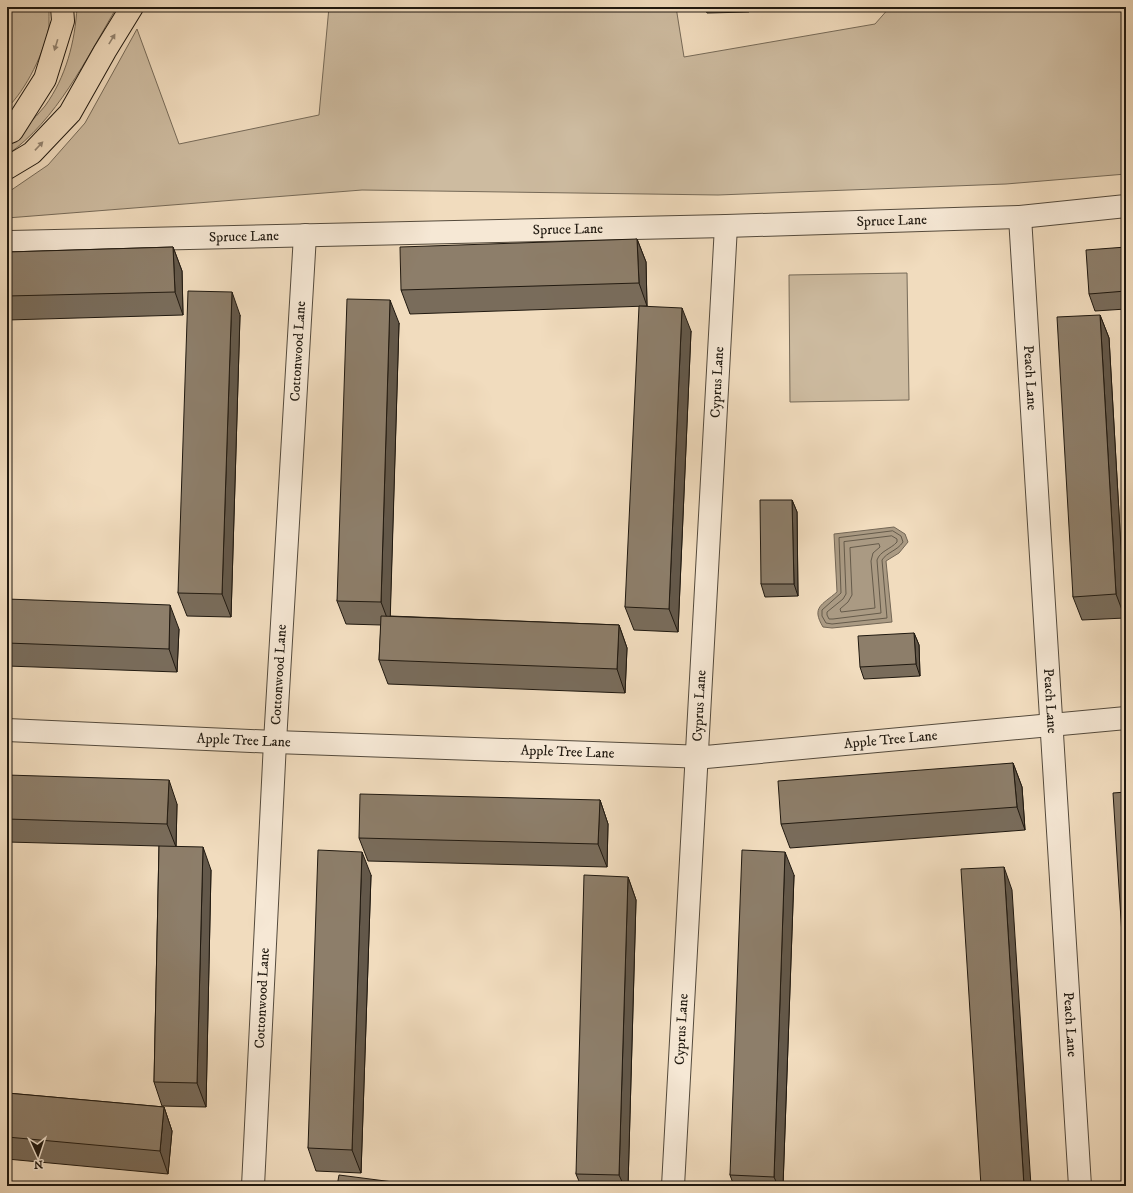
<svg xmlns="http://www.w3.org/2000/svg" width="1133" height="1193" font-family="'IM FELL DW Pica',serif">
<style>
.green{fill:#cdbba0;stroke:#766a58}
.water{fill:#aa9a83;stroke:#736655}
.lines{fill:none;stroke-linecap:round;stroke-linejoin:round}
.shore{stroke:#655a4a;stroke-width:1}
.minor-casing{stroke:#544a3c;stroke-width:24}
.highway-casing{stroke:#201910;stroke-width:24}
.minor{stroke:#f6e8d5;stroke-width:22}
.highway{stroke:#f1dcbe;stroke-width:22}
.wall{fill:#796c5b;stroke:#201910}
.shaded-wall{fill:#63584a;stroke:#201910}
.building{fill:#8d7e6a;stroke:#201910}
.oneway{fill:#938470}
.labels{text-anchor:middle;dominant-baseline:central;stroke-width:4;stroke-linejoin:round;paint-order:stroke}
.street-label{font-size:14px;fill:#201910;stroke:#f6e8d5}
</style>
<rect width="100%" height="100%" fill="#f1dcbe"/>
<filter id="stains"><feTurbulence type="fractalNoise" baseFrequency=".005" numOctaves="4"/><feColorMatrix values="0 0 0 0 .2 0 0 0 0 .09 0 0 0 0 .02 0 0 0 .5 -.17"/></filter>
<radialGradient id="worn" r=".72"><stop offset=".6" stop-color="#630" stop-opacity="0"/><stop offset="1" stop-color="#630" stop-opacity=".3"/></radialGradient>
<g class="green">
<path d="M7,7H49C49,13 49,20 49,26C45,51 26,90 7,108Z"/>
<path d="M77,7H117C86,59 57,120 7,155V143C20,132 34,120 45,106C66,77 75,42 77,7Z"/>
<path d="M329,7H676L684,57L875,24L890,7H1126V174L1006,184L718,195L362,190L7,218V193L48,165L85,123L137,29L179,144L319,115Z"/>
<path d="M907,273L909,400L790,402L789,275Z"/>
</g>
<path class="water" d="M894,527L905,534L908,542L899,553L886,561L892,622L832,628L823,627C811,607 822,605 837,592L834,534Z"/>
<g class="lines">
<g class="shore">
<path d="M893,531L901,536L903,542C897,551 887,552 882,560L887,618L832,624L826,623L822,616V610L841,593L839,538Z"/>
<path d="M892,536L897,539V542C891,549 880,551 877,560L881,613L833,619H829L827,615V612L843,599L846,594L844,542Z"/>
<path d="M879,544L880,547L873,553L871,561L875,608L841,612L840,609L848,602L852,595L850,548Z"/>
</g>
<g class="minor-casing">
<g id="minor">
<path id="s1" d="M1020,217L1080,1186"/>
<path id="s2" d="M10,242L726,226L1020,217L1126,206"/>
<path id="s3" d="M7,730L275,742L706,757L1126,718"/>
<path id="s4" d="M253,1186L275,742L305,235"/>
<path id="s5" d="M673,1186L726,226"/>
</g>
</g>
<g class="highway-casing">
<g id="highway">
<path d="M7,133L12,131L45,79L63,21L62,7"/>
<path d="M7,168L32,153L70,113L105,51L132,7"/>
</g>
</g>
<use href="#minor" class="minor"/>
<use href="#highway" class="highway"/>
</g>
<g class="wall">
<path d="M704,7H748L749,12L707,13Z"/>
<path d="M637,239L646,262L647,306L410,314L401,290Z"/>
<path d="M173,247L182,271L183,315L7,320V252Z"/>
<path d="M1126,247V309L1095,311L1089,294Z"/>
<path d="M240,315L231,617L187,616L178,593Z"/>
<path d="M1100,315L1109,338L1125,618L1082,620L1073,597Z"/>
<path d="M399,323L390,616L619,625L627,648L625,693L388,684L379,660L381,625L346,624L337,601Z"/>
<path d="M691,331L678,632L634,630L625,607Z"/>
<path d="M792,500L797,512L798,596L765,597L761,584Z"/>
<path d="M7,599L179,629L177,672L7,666Z"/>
<path d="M914,633L919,645L920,676L864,679L860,667Z"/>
<path d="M1013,763L1022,787L1025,830L790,848L781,824Z"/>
<path d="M7,775L177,804L176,846L211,870L206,1107L162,1106L154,1082L159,846L7,842Z"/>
<path d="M600,800L608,824L607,867L368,861L359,838Z"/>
<path d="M371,875L361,1173L316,1171L308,1148Z"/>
<path d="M794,875L783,1186H734L730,1175Z"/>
<path d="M628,877L636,900L628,1186H581L576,1174Z"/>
<path d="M7,1093L164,1107L172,1131L168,1174L7,1159Z"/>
</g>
<g class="shaded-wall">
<path d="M637,239L646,262L647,306L639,283Z"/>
<path d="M173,247L182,271L183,315L175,292Z"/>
<path d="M232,292L240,315L231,617L222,594Z"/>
<path d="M390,300L399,323L390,626L381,602Z"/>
<path d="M682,308L691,331L678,632L669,609Z"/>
<path d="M1100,315L1109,338L1125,618L1116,594Z"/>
<path d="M792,500L797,512L798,596L794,584Z"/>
<path d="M170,605L179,629L177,672L169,649Z"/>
<path d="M619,625L627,648L625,693L617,669Z"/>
<path d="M914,633L919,645L920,676L916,664Z"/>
<path d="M1013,763L1022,787L1025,830L1017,807Z"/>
<path d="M169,780L177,804L176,847L167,824Z"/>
<path d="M600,800L608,824L607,867L598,844Z"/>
<path d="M203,847L211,870L206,1107L197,1083Z"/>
<path d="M362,852L371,875L361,1173L352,1150Z"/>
<path d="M785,852L794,875L783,1186H778L774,1177Z"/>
<path d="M1004,867L1012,890L1031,1186H1024Z"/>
<path d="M628,877L636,900L628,1186H624L619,1175Z"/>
<path d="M164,1107L172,1131L168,1174L160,1151Z"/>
</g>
<g class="building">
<path d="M637,239L639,283L401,290L400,247Z"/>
<path d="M173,247L175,292L7,296V252Z"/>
<path d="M1126,247V291L1089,294L1086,250Z"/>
<path d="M188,291L232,292L222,594L178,593Z"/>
<path d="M347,299L390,300L381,602L337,601Z"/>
<path d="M639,306L682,308L669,609L625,607Z"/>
<path d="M1100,315L1116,594L1073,597L1057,317Z"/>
<path d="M760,500H792L794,584H761Z"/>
<path d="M7,599L170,605L169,649L7,643Z"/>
<path d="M381,616L619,625L617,669L379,660Z"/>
<path d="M914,633L916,664L860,667L858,636Z"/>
<path d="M1013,763L1017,807L781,824L778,781Z"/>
<path d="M7,775L169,780L167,824L7,819Z"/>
<path d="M1126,792V983H1125L1113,793Z"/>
<path d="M360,794L600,800L598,844L359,838Z"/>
<path d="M159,846L203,847L197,1083L154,1082Z"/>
<path d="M318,850L362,852L352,1150L308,1148Z"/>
<path d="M742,850L785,852L774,1177L730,1175Z"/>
<path d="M1004,867L1024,1186H981L961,869Z"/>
<path d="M584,875L628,877L619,1175L576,1174Z"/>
<path d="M7,1093L164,1107L160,1151L7,1137Z"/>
<path d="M339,1175L424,1186H337Z"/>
</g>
<defs><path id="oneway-solid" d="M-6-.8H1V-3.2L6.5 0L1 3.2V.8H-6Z"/></defs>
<g class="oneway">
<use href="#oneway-solid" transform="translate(112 39) rotate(-58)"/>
<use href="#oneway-solid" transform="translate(56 45) rotate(107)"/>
<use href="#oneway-solid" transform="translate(39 146) rotate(-47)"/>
</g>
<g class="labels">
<g class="street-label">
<text stroke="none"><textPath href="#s2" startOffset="882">Spruce Lane</textPath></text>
<text stroke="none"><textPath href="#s2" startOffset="558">Spruce Lane</textPath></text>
<text stroke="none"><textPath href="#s2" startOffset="234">Spruce Lane</textPath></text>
<text stroke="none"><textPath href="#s4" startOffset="836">Cottonwood Lane</textPath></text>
<text stroke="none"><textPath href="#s1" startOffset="161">Peach Lane</textPath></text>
<text stroke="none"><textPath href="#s5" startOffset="805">Cyprus Lane</textPath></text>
<text stroke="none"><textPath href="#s4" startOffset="512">Cottonwood Lane</textPath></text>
<text stroke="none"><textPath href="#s1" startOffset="485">Peach Lane</textPath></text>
<text stroke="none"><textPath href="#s5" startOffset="481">Cyprus Lane</textPath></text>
<text stroke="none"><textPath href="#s3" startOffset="885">Apple Tree Lane</textPath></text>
<text stroke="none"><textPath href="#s3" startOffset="237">Apple Tree Lane</textPath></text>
<text stroke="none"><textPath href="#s3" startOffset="561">Apple Tree Lane</textPath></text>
<text stroke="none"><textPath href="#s4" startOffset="188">Cottonwood Lane</textPath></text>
<text stroke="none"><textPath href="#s1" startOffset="809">Peach Lane</textPath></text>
<text stroke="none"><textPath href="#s5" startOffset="157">Cyprus Lane</textPath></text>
</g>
</g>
<rect width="1133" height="1193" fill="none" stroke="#f1dcbe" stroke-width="24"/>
<rect x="8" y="8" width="1117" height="1177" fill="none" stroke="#201910" stroke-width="2"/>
<rect x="12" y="12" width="1109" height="1169" fill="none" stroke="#201910"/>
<g transform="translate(38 1155) rotate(177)" stroke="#f6e8d5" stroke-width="3" paint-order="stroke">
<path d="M0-3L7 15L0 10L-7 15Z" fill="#201910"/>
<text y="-6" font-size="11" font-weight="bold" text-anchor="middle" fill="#201910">N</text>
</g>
<rect width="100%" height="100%" filter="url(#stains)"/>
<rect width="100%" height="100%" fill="url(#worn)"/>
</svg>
